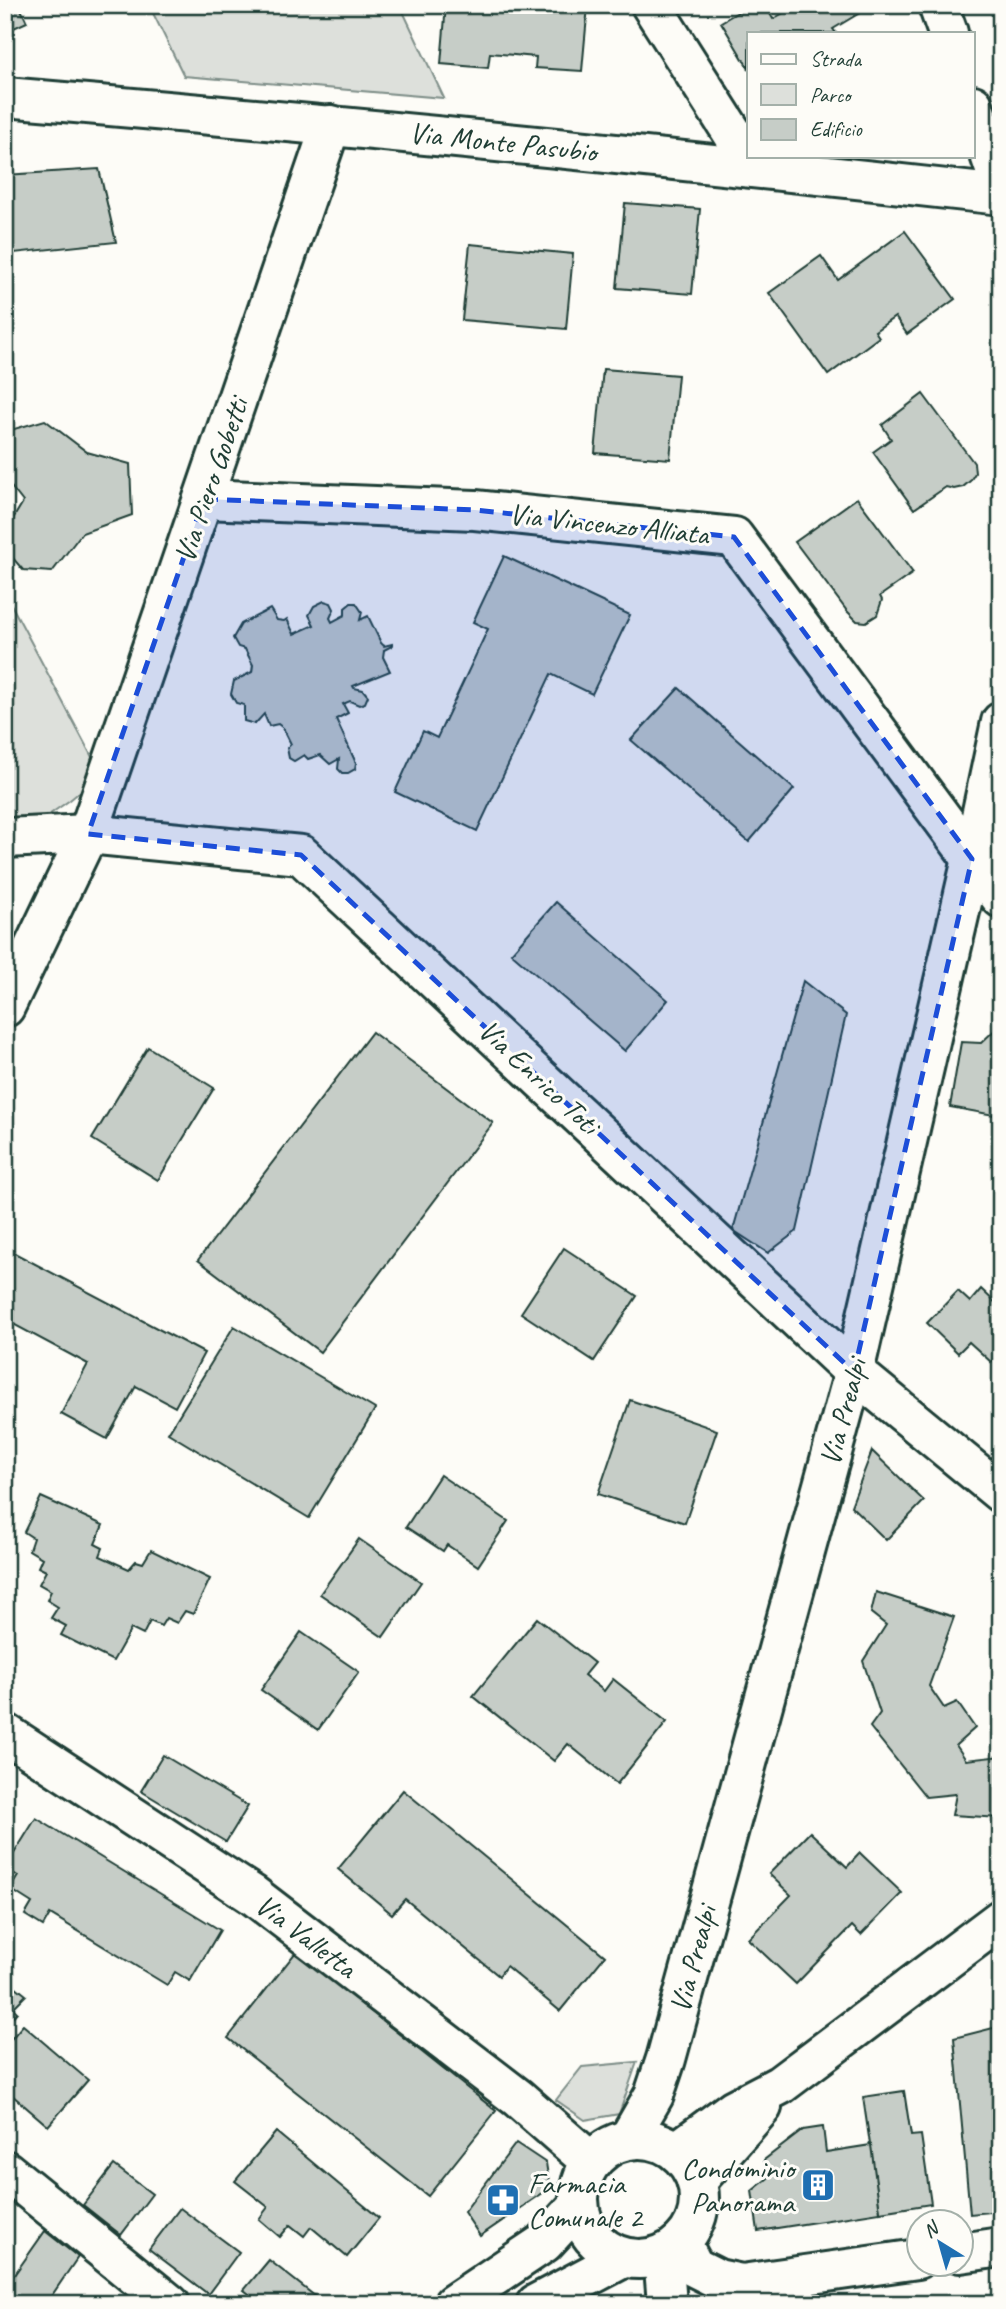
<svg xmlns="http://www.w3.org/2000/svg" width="1006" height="2309" font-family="Caveat,sans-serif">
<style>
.green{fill:#dde0db;stroke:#7e8e88;stroke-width:2}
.building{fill:#c6cdc7;stroke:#1f3d34;stroke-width:2}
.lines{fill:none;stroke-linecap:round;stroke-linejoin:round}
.minor-casing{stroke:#1f3d34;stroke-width:44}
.minor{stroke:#fdfcf7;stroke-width:38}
.marked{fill:#1d4ed8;fill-opacity:0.2;stroke:#1d4ed8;stroke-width:5;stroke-dasharray:14 9;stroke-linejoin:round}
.labels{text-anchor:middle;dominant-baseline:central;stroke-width:6;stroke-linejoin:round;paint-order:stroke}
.street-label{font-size:30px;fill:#1f3d34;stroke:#fdfcf7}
.poi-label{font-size:30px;fill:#1f3d34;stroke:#fdfcf7;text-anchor:end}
</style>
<rect width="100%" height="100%" fill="#fdfcf7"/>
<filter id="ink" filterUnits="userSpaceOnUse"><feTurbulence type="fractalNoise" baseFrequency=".0143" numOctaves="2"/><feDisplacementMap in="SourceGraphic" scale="14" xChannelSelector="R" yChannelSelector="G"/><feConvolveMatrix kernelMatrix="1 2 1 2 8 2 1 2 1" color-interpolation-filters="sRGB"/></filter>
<g filter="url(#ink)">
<g class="green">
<path d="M149,5H400L444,98L184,76Z"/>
<path d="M5,593L101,774L70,800L33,826L5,828Z"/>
<path d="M637,2062L619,2114L585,2120L556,2100L582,2067Z"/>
</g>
<g class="building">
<path d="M5,5H19L27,22L5,32Z"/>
<path d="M446,5H588L582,71L535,68L536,57L490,53L488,68L441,64Z"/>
<path d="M750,5H765L773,19L797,5H866L868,8L833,29L836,33H749V69L721,22Z"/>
<path d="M99,169L116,242L5,254V175Z"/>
<path d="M625,203L700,209L692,294L617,288Z"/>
<path d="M905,231L955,299L907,334L895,317L875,331L879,337L828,375L769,293L821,256L838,280Z"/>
<path d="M470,244L573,254L566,329L462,320Z"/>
<path d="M603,369L678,375L670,459L595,453Z"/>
<path d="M923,394L974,463L975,473L970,481L963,487L954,489L946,487L914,509L873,452L891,439L882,425Z"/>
<path d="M45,420L87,452L130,464L132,515L82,533L52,572L23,570L5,549V532L23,502L5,479V434L7,431Z"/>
<path d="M857,498L913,573L880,596L882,600L877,615L866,622L857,621L847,611L795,542Z"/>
<path d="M504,556L630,615L592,694L551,674L477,831L395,792L423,731L437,738L488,629L473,622Z"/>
<path d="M324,601L331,603L334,609L330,618L332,622L345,615V608L351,603H356L362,612L360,620L368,616L381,643L384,646L392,644V646L384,650L383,657L390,671L353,686L354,688L363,690L368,696L365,703L359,705L350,701L343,704L348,713L336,719L356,763L355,769L348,773H342L338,769L339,759L330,764L320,755L308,759L304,755L294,761L289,758L287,748L291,744L283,728L278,724L269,726L264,714L255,724L244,721V705L236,703L231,694L234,681L252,672L253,665L245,649L238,647L233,638L241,624L270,609L277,620L284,621L287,619L294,634L314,625L309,615L314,606Z"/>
<path d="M679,688L794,789L749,842L631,740Z"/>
<path d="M556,902L668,1000L625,1051L511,953Z"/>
<path d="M803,981L846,1015L797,1231L768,1253L733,1230Z"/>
<path d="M1001,1024V1114L999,1116L950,1107L961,1042L981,1043Z"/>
<path d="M372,1032L493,1123L320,1352L198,1260Z"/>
<path d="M148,1047L214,1088L158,1180L92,1139Z"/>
<path d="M5,1248L204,1353L175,1407L136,1386L107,1439L61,1414L88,1364L6,1320L5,1322Z"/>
<path d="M564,1248L637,1296L594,1361L521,1313Z"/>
<path d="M981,1289L1001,1308V1352L991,1362L969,1342L958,1353L927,1323L958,1291L970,1302Z"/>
<path d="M234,1326L375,1409L309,1518L168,1433Z"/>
<path d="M630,1400L717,1430L685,1523L598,1494Z"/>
<path d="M872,1451L924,1501L886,1540L851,1506Z"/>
<path d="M440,1475L508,1521L478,1566L447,1545L443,1551L406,1527Z"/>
<path d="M41,1497L103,1525L95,1544L103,1548L100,1556L129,1569L136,1561L143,1563L151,1550L210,1579L193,1614L185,1611L177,1623L166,1618L161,1626L150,1621L143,1635L131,1629L113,1661L61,1635L66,1626L51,1618L58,1607L47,1600L51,1591L39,1584L46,1571L38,1567L42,1558L29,1550L33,1538L24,1532Z"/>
<path d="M359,1539L421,1582L383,1637L320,1594Z"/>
<path d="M876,1592L954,1617L929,1686L944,1708L957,1702L975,1728L956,1745L966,1760L1001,1756V1818L952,1815L956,1794L926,1797L870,1727L880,1713L863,1661L886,1625L871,1613Z"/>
<path d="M537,1618L594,1663L584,1675L604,1691L613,1679L667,1722L617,1784L568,1744L554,1761L473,1696Z"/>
<path d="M301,1632L359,1672L318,1730L261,1690Z"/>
<path d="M163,1755L248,1806L226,1842L141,1791Z"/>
<path d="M403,1790L605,1956L560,2011L506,1966L499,1976L405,1899L392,1914L338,1869Z"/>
<path d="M36,1818L220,1930L190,1981L175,1972L167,1985L50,1914L43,1926L25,1915L32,1903L10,1889L18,1876L5,1868Z"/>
<path d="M810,1832L847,1867L860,1853L902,1893L861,1935L852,1926L796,1984L748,1939L791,1895L769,1874Z"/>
<path d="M296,1952L496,2111L428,2196L228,2038Z"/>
<path d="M5,1978L26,1995L13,2008L17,2012L5,2026Z"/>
<path d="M23,2025L88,2080L48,2126L5,2089V2046Z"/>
<path d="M1001,2026V2211L970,2214L954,2038Z"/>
<path d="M904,2091L911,2136L921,2135L931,2204L880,2212L863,2097Z"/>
<path d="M823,2127L826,2152L871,2145L880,2212L758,2231L752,2191L768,2178L764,2160L803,2130Z"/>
<path d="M276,2132L379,2218L347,2257L311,2227L304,2236L290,2225L280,2237L259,2219L268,2207L235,2181Z"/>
<path d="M516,2143L546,2163L550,2188L480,2236L464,2212Z"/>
<path d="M114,2165L152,2194L121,2235L83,2205Z"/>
<path d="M180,2208L239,2252L208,2294L149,2249Z"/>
<path d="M45,2231L78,2257L46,2304H5V2288Z"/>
<path d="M269,2260L325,2304H262L244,2290Z"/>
</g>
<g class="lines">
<g class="minor-casing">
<g id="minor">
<path d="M651,5L754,167"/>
<path d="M938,5L948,33"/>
<path d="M5,97C338,125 669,158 1001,195"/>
<path d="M973,105L1001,187"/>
<path d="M204,499L475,510L734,537L1001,898"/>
<path d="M5,838L88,834L301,855L854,1372L1001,1493"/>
<path d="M5,1007L88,834L331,125"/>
<path d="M5,1733L253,1895L518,2098L591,2162"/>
<circle cx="639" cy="2199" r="60"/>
<path d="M628,2140L654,2095L666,2059L854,1372L972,859L1001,722"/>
<path d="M677,2151L734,2109L780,2085L1001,1919"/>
<path d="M5,2170L170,2304"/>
<path d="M697,2181L762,2107"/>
<path d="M681,2242L694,2267L718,2279L742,2284L918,2259"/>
<path d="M960,2253L1001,2247"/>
<path d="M663,2255L667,2304"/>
<path d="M453,2304L544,2243L578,2206"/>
<path d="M536,2304L623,2258"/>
</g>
</g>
<use href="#minor" class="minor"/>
</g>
</g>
<path class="marked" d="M204,499L475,510L734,537L972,859L854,1372L301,855L88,834Z"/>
<defs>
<g id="building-square" transform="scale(1.75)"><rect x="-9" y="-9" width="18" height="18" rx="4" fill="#1f6fb2" stroke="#fdfcf7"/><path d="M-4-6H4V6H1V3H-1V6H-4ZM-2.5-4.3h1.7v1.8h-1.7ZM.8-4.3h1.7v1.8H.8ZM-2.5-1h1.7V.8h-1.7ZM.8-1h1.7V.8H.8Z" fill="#fff"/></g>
<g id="pharmacy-square" transform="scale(1.75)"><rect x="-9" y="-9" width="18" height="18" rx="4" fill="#1f6fb2" stroke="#fdfcf7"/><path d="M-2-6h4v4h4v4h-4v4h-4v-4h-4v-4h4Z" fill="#fff"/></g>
</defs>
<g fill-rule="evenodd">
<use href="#building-square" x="818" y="2185"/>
<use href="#pharmacy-square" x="503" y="2200"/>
</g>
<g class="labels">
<g class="street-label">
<text transform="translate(503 142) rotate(6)">Via Monte Pasubio</text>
<text transform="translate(211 480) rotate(-71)">Via Piero Gobetti</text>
<text transform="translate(609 524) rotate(6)">Via Vincenzo Alliata</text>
<text transform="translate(539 1077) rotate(43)">Via Enrico Toti</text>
<text transform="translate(843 1412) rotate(-75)">Via Prealpi</text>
<text transform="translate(306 1936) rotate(37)">Via Valletta</text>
<text transform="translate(693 1959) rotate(-75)">Via Prealpi</text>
</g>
<g class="poi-label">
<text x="794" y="2168">Condominio<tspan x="794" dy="34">Panorama</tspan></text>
<text x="528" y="2183" text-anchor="start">Farmacia<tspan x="528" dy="34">Comunale 2</tspan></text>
</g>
</g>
<rect width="1006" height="2309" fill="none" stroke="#fdfcf7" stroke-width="28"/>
<rect x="14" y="14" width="978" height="2281" fill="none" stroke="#1f3d34" stroke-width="2.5" filter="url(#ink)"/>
<rect x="747" y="32" width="228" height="126" fill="#fdfcf7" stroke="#a4b0a9" stroke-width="2"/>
<rect x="761" y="54" width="35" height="10" fill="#fdfcf7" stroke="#a4b0a9" stroke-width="2"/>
<text x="810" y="66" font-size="21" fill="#1f3d34">Strada</text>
<rect x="761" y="84" width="35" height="21" fill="#dde0db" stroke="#a4b0a9" stroke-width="2"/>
<text x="810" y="102" font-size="21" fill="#1f3d34">Parco</text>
<rect x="761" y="119" width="35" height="21" fill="#c6cdc7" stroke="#a4b0a9" stroke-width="2"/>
<text x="810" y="136" font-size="21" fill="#1f3d34">Edificio</text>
<g transform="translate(940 2243) rotate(323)"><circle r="33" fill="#fdfcf7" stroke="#a4b0a9" stroke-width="2"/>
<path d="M0-5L12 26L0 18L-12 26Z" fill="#1f6fb2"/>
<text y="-10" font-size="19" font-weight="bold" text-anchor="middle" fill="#1f3d34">N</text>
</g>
</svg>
